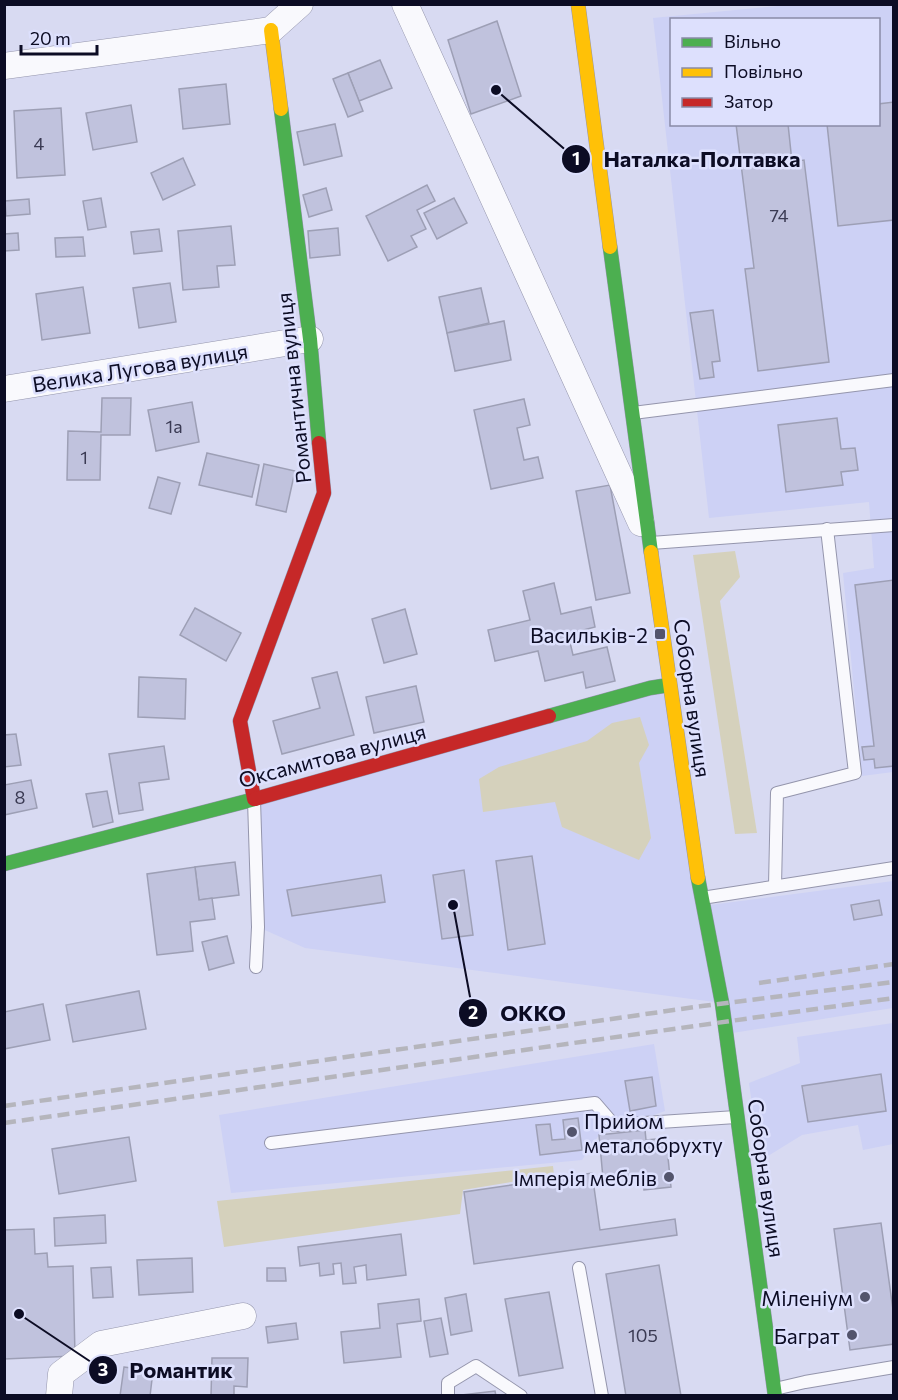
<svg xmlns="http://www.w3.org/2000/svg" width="898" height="1400" font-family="Commissioner,sans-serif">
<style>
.built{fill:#cdd1f5;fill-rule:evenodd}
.green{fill:#d5d1bc}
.building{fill:#c0c2dd;stroke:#9d9fb5;stroke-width:1.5}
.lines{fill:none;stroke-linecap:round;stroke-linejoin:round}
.lane-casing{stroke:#9495ac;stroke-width:14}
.street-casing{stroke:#9495ac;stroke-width:27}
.fast-casing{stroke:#9495ac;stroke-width:15}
.slow-casing{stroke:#9495ac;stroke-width:15}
.jam-casing{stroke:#9495ac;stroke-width:15}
.lane{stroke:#f9f9fd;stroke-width:12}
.street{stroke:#f9f9fd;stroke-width:26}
.fast{stroke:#4caf50;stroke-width:14}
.slow{stroke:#ffc107;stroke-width:14}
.jam{stroke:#c62828;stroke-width:14}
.rail{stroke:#b5b5bc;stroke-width:4.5;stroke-dasharray:12 6;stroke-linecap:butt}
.poi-dot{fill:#53546c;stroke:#dde0fd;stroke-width:2}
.labels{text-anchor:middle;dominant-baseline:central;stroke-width:5;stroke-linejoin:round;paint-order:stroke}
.number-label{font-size:18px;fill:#3a3a53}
.street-label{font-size:21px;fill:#0c0c24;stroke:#dde0fd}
.poi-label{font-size:21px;fill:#0c0c24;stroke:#dde0fd;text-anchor:end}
.leader{fill:none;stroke:#0c0c24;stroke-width:2}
.callout-dot{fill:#0c0c24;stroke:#dde0fd;stroke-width:2}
.mark-label{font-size:18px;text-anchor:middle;font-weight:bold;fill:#fff}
.callout-label{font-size:22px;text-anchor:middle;font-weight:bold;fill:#0c0c24;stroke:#dde0fd;stroke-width:5;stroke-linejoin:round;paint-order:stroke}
</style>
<rect width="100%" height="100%" fill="#d8daf2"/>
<g class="built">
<path d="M788,5H893V772L862,776L843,573L874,568L869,502L709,518L653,18ZM672,20H878V124H672Z"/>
<path d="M669,685L702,906L893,881V1008L726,1034L722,1003L305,948L258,927L254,799Z"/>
<path d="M893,1023V1144L863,1150L858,1125L802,1135L768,1156L757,1140L749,1083L800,1063L797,1037Z"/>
<path d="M654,1044L665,1111L599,1135L582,1160L231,1193L219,1115Z"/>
</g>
<g class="green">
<path d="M735,551L740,577L720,601L757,833L735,834L693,555Z"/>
<path d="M640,717L649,745L639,763L651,838L639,860L562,827L555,802L483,812L479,779L499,767L587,741L612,723Z"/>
<path d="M553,1166L554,1175L463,1190L460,1214L224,1247L217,1201Z"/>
</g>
<g class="building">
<path d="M497,21L521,96L471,114L448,40Z"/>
<path d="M380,60L392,88L359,101L348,73Z"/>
<path d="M348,73L363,111L348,117L333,79Z"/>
<path d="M226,84L230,124L183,129L179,89Z"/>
<path d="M894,102V220L838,226L827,124H878V104Z"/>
<path d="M131,105L137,142L93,150L86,113Z"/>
<path d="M61,108L65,175L17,178L14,111Z"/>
<path d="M335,124L342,156L304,165L297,132Z"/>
<path d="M736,124H788L792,162L804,160L829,362L758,371L745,269L754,268Z"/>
<path d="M183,158L195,185L163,200L151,173Z"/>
<path d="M427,185L435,201L417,210L426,229L411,236L417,247L388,261L366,216Z"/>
<path d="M326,188L332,210L309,217L303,195Z"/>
<path d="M101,198L106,227L88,230L83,201Z"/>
<path d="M454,198L467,223L437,239L424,213Z"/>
<path d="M29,199L30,214L6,216L5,201Z"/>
<path d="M231,226L235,265L217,266L219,287L183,290L178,231Z"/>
<path d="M338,228L340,255L310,258L308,231Z"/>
<path d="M159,229L162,251L134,254L131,232Z"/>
<path d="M18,233L19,250L4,251V234Z"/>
<path d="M83,237L85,256L56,257L55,238Z"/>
<path d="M170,283L176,322L139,328L133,288Z"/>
<path d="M83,287L90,333L42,340L36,294Z"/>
<path d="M481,288L489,323L447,333L439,297Z"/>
<path d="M713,310L720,361L712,362L714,377L700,379L690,313Z"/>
<path d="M504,321L511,360L455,371L447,333Z"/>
<path d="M102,398H131L130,435H101L100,480H67L68,431L101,432Z"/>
<path d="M524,399L530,425L517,428L524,460L538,457L543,478L491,489L474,410Z"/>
<path d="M192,402L199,442L156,451L148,410Z"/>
<path d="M837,418L841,449L855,448L858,470L841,472L843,485L786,492L778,425Z"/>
<path d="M207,453L259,465L252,497L199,485Z"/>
<path d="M264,464L295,471L286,512L256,505Z"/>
<path d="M158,477L180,483L171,514L149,508Z"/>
<path d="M610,485L630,593L596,600L576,491Z"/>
<path d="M894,580V766L875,768L874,759L864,760L862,747L874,746L855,585Z"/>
<path d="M554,583L561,614L591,607L595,627L568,634L573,655L607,647L615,681L586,688L583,672L545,681L538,651L495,661L488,630L530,620L523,591Z"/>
<path d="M195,608L241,633L226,661L180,635Z"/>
<path d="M405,609L417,654L384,663L372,619Z"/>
<path d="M337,672L354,735L282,754L273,721L320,708L312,678Z"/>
<path d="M139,677L186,679L185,719L138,717Z"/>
<path d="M416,686L424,722L374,733L366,697Z"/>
<path d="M16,734L21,765L4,767V735Z"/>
<path d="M164,746L169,779L139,783L143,810L119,814L109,754Z"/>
<path d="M31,780L37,808L4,815V785Z"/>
<path d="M107,791L113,822L93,827L86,794Z"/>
<path d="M532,856L545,944L508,950L496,861Z"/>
<path d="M235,862L239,895L199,900L195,867Z"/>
<path d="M195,867L199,900L212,898L215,919L190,922L193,951L157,955L147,874Z"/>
<path d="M464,870L473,935L442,939L433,875Z"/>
<path d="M381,875L385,902L292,916L287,890Z"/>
<path d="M879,900L882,915L854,920L851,905Z"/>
<path d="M227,936L234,963L209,970L202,942Z"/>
<path d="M139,991L146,1029L73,1042L66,1005Z"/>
<path d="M43,1004L50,1040L4,1049V1012Z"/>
<path d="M881,1074L886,1111L808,1122L802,1086Z"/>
<path d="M652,1077L656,1106L630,1111L625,1081Z"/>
<path d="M578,1118L582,1150L540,1155L536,1125L550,1124L552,1140L565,1139L563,1120Z"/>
<path d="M645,1130L646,1140L666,1138L671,1187L644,1190L643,1175L603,1178L599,1135Z"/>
<path d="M129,1137L136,1181L59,1194L52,1149Z"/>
<path d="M592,1173L600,1230L675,1219L677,1235L474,1264L464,1192Z"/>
<path d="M105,1215L106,1243L55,1246L54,1218Z"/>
<path d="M881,1223L894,1317V1344L850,1350L834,1229Z"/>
<path d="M34,1229L35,1254L47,1253L48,1267L73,1266L75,1356L4,1359V1230Z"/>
<path d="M401,1234L406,1275L367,1280L366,1265L354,1267L356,1283L343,1284L341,1263L333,1264L334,1274L320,1276L319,1263L300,1266L298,1247Z"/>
<path d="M192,1258L193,1292L139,1295L137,1260Z"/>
<path d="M659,1265L681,1396H626L606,1274Z"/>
<path d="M111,1267L113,1297L93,1298L91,1268Z"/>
<path d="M267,1268H285L286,1281H267Z"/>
<path d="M549,1292L563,1368L519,1376L505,1299Z"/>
<path d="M466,1294L472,1331L451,1335L445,1298Z"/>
<path d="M419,1299L421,1321L397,1324L401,1357L344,1363L341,1332L380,1328L378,1304Z"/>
<path d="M441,1318L448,1354L430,1357L424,1321Z"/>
<path d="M296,1323L298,1339L268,1343L266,1327Z"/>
<path d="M212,1358H248L247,1387L234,1386V1396H211Z"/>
<path d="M124,1367L153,1371L150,1396H120Z"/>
<path d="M495,1391L496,1396H462V1395Z"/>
</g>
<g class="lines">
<g class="lane-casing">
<g id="lane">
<path d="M633,413L894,380"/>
<path d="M651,543L894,525"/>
<path d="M254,800L258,927L256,967"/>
<path d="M775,886L777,793L855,773L827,529"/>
<path d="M702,898L894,868"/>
<path d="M271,1143L595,1103L614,1125L736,1117"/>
<path d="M579,1268L602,1396"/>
<path d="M775,1389L805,1382L894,1367"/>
<path d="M448,1396V1383L476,1366L521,1396"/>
</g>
</g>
<g class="street-casing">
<g id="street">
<path d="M405,4L641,523"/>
<path d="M4,66L271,30L300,4"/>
<path d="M4,389L310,339"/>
<path d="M59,1396L61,1374L101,1344L243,1316"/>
</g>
</g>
<g class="fast-casing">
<g id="fast">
<path d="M281,109L310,339L319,443"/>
<path d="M610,247L651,552"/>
<path d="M549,716L650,688L669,685"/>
<path d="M4,864L255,799"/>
<path d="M698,878L722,1003L775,1396"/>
</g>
</g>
<g class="slow-casing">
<g id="slow">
<path d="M578,4L610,247"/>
<path d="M271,30L281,109"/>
<path d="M651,552L698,878"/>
</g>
</g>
<g class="jam-casing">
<g id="jam">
<path d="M254,799L240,721L324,493L319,443"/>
<path d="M255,799L549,716"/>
</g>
</g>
<use href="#lane" class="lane"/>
<use href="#street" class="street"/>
<use href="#fast" class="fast"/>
<use href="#slow" class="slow"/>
<use href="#jam" class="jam"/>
<g class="rail">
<path d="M759,983L894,964"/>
<path d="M4,1106L702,1006L894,982"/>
<path d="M4,1123L894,998"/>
</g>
</g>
<g class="poi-dot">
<rect x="654" y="628" width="12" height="12" rx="3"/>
<circle cx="572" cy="1132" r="6"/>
<circle cx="669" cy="1177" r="6"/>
<circle cx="865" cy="1297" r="6"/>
<circle cx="852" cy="1335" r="6"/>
</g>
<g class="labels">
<g class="number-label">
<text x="39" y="143">4</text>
<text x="779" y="215">74</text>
<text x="174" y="426">1а</text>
<text x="84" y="457">1</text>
<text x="20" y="797">8</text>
<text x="643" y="1335">105</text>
</g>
<g class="street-label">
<text transform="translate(140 367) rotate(-9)">Велика Лугова вулиця</text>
<text transform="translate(293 388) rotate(-96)">Романтична вулиця</text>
<text transform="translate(693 698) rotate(82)">Соборна вулиця</text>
<text transform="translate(332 755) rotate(-15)">Оксамитова вулиця</text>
<text transform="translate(767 1178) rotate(82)">Соборна вулиця</text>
</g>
<g class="poi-label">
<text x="648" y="634">Васильків-2</text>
<text x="584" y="1120" text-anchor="start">Прийом<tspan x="584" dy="24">металобрухту</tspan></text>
<text x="657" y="1177">Імперія меблів</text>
<text x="853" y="1297">Міленіум</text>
<text x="840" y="1335">Баграт</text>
</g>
</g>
<path class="leader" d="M496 90L576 159M453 905L473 1013M19 1314L103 1370"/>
<g class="callout-dot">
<circle cx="496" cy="90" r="6"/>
<circle cx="453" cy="905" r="6"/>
<circle cx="19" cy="1314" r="6"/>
<circle cx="576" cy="159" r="15"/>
<circle cx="473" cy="1013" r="15"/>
<circle cx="103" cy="1370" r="15"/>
</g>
<g class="mark-label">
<text x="576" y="165">1</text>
<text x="473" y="1019">2</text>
<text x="103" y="1376">3</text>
</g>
<g class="callout-label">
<text x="702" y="167">Наталка-Полтавка</text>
<text x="533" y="1021">ОККО</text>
<text x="181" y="1378">Романтик</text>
</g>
<rect width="898" height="1400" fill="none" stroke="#0c0c24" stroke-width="12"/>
<rect x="670" y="18" width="210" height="108" fill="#dde0fd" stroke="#898ba6" stroke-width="1.5"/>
<rect x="682" y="38" width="30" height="9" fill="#4caf50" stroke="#898ba6" stroke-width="1.5"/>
<text x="724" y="48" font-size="18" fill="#0c0c24">Вільно</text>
<rect x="682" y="68" width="30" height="9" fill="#ffc107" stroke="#898ba6" stroke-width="1.5"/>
<text x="724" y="78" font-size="18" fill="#0c0c24">Повільно</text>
<rect x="682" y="98" width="30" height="9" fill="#c62828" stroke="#898ba6" stroke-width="1.5"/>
<text x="724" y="108" font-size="18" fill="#0c0c24">Затор</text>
<path d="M21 45v9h76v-9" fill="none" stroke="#0c0c24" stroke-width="3"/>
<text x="30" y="45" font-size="18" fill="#0c0c24" stroke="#dde0fd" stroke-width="4.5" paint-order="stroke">20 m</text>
</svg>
